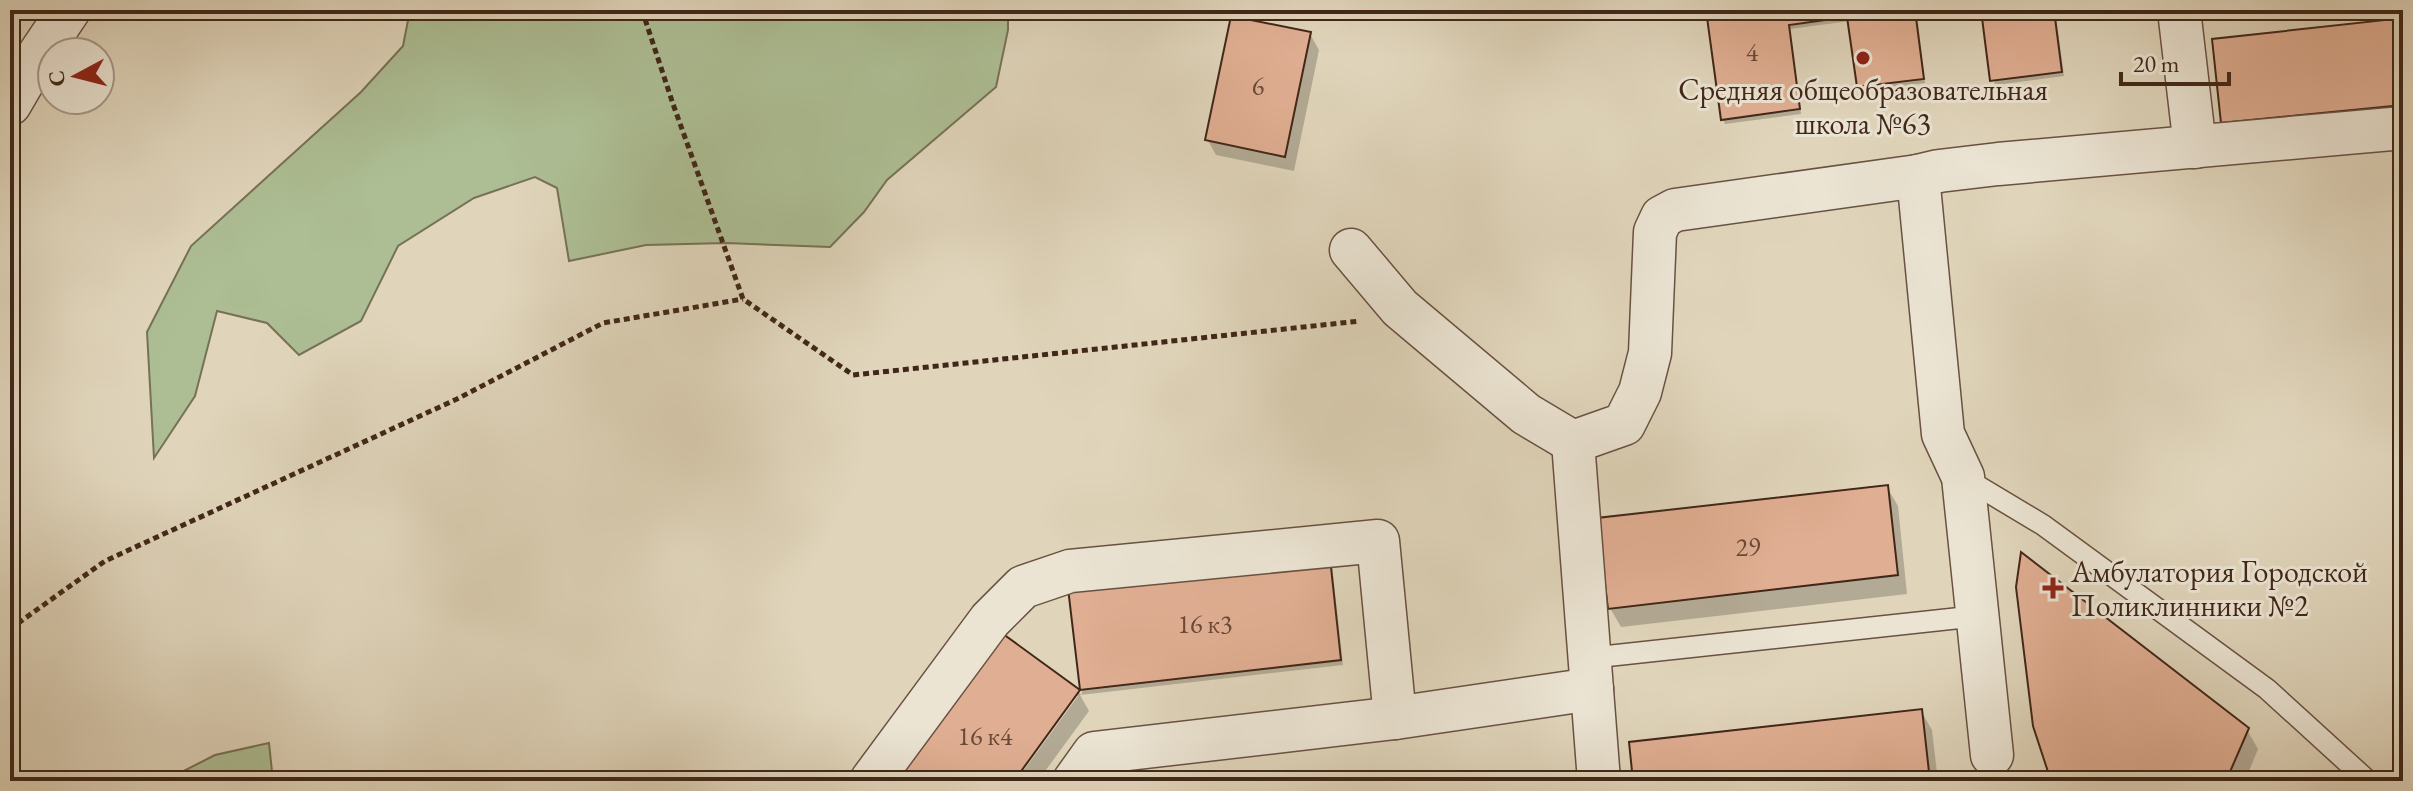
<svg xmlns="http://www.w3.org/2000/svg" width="2413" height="791" font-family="'EB Garamond',serif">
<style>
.green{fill:#adbe94;stroke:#777256;stroke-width:2}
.shadow{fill:#0003}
.building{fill:#e0ae92;stroke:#412719;stroke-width:2}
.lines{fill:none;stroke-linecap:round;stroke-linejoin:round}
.service-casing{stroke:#695242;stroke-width:23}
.minor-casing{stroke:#695242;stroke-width:45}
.path{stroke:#412719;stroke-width:5;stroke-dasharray:6 4;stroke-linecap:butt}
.service{stroke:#ebe4d3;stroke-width:20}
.minor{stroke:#ebe4d3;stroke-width:42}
.poi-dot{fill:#8f2418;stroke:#ebe4d3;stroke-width:3}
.labels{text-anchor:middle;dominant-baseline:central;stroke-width:6;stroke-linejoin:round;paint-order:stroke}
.number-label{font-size:26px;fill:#694937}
.poi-label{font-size:30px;fill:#412719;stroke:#ebe4d3}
</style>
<rect width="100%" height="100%" fill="#e0d5bb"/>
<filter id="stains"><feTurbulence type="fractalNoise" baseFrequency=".0025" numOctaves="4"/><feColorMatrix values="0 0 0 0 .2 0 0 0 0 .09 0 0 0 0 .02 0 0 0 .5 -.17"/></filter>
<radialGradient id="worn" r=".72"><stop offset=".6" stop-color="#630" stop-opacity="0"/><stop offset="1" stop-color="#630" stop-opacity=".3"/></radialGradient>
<g class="green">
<path d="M410,10H1008V30L996,87L887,180L864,212L830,247L726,243L646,245L569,261L557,188L535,177L474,198L398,246L361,321L299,355L267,323L217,311L195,396L154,458L147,332L191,246L361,92L403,46Z"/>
<path d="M269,743L273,781H164L215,755Z"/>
</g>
<g class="shadow">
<path d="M1708,10H1944L1917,14L1925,83L1861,91L1850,21L1790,29L1801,114L1725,124L1723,119Z"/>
<path d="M1983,10H2055L2064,76L1995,85Z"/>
<path d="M2403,20V125L2234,141L2223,122Z"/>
<path d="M1310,34L1319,50L1294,171L1216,155L1207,139Z"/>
<path d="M1887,487L1898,506L1907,594L1621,627L1610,608Z"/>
<path d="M1332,565L1343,665L1080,695L1089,711L1038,781H1016L1078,696H1073L1011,781L1000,634L1082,695L1071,590Z"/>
<path d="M1921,711L1932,730L1938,781H1635Z"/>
<path d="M2247,730L2258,749L2245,781H2053Z"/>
</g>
<g class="building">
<path d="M1706,10H1915L1924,79L1857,87L1847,17L1789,25L1800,109L1721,120Z"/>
<path d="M1981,10H2054L2062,72L1990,81Z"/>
<path d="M1231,16L1311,32L1285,157L1205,140Z"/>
<path d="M2403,18V105L2221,123L2212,39Z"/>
<path d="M1888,485L1898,575L1608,609L1597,518Z"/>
<path d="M2021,552L2249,728L2226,781H2051L2033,726L2016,587Z"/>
<path d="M1330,558L1341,660L1080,690L1068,588Z"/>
<path d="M999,631L1080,690L1014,781H890Z"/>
<path d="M1922,709L1930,781H1633L1629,742Z"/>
</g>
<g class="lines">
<g class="service-casing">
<g id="service">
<path d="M1963,477L2043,525L2267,689L2368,781"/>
<path d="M1589,658L1978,616"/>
</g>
</g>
<g class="minor-casing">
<g id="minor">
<path d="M2179,10L2195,147"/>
<path d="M10,104L38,56L69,10"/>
<path d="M1351,250L1400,308L1526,414L1573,442"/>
<path d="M1992,755L1963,477L1943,434L1918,176L1939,171L1998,164L2403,128"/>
<path d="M871,781L990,620L1023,587L1070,571L1378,541L1395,718"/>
<path d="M1074,781L1094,753L1395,718L1592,689"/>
<path d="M1599,781L1573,442L1624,424L1640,392L1650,353L1655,232L1662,217L1675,210L1918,176"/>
</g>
</g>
<g class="path">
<path d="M642,10L673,104L743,299L853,375L1360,321"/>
<path d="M10,629L105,561L457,399L603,323L743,299"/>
</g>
<use href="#service" class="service"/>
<use href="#minor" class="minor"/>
</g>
<g class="poi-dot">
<circle cx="1863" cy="58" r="8"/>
<path d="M2049 576h8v8h8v8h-8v8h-8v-8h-8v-8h8z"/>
</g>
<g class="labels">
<g class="number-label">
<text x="1752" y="52">4</text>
<text x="1258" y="86">6</text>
<text x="1748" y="547">29</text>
<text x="1205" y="624">16 к3</text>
<text x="985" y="736">16 к4</text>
</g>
<g class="poi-label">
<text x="1863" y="89">Средняя общеобразовательная<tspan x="1863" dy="34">школа №63</tspan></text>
<text x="2071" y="571" text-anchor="start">Амбулатория Городской<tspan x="2071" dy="34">Поликлинники №2</tspan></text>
</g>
</g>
<rect width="2413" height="791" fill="none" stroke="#e0d5bb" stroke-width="40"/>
<rect x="12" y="12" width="2389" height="767" fill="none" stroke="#412719" stroke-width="4"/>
<rect x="20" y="20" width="2373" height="751" fill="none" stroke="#412719" stroke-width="2"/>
<g transform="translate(76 76) rotate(263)"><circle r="38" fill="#ebe4d3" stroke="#a79889" stroke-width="2"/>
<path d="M0-6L14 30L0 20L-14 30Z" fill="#8f2418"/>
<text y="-12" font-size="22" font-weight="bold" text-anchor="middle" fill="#412719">С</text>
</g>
<path d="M2121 72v12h108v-12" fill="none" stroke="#412719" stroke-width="4"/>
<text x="2133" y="72" font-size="24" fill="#412719" stroke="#ebe4d3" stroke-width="6" paint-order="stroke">20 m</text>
<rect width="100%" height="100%" filter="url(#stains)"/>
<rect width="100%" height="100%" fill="url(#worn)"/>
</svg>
